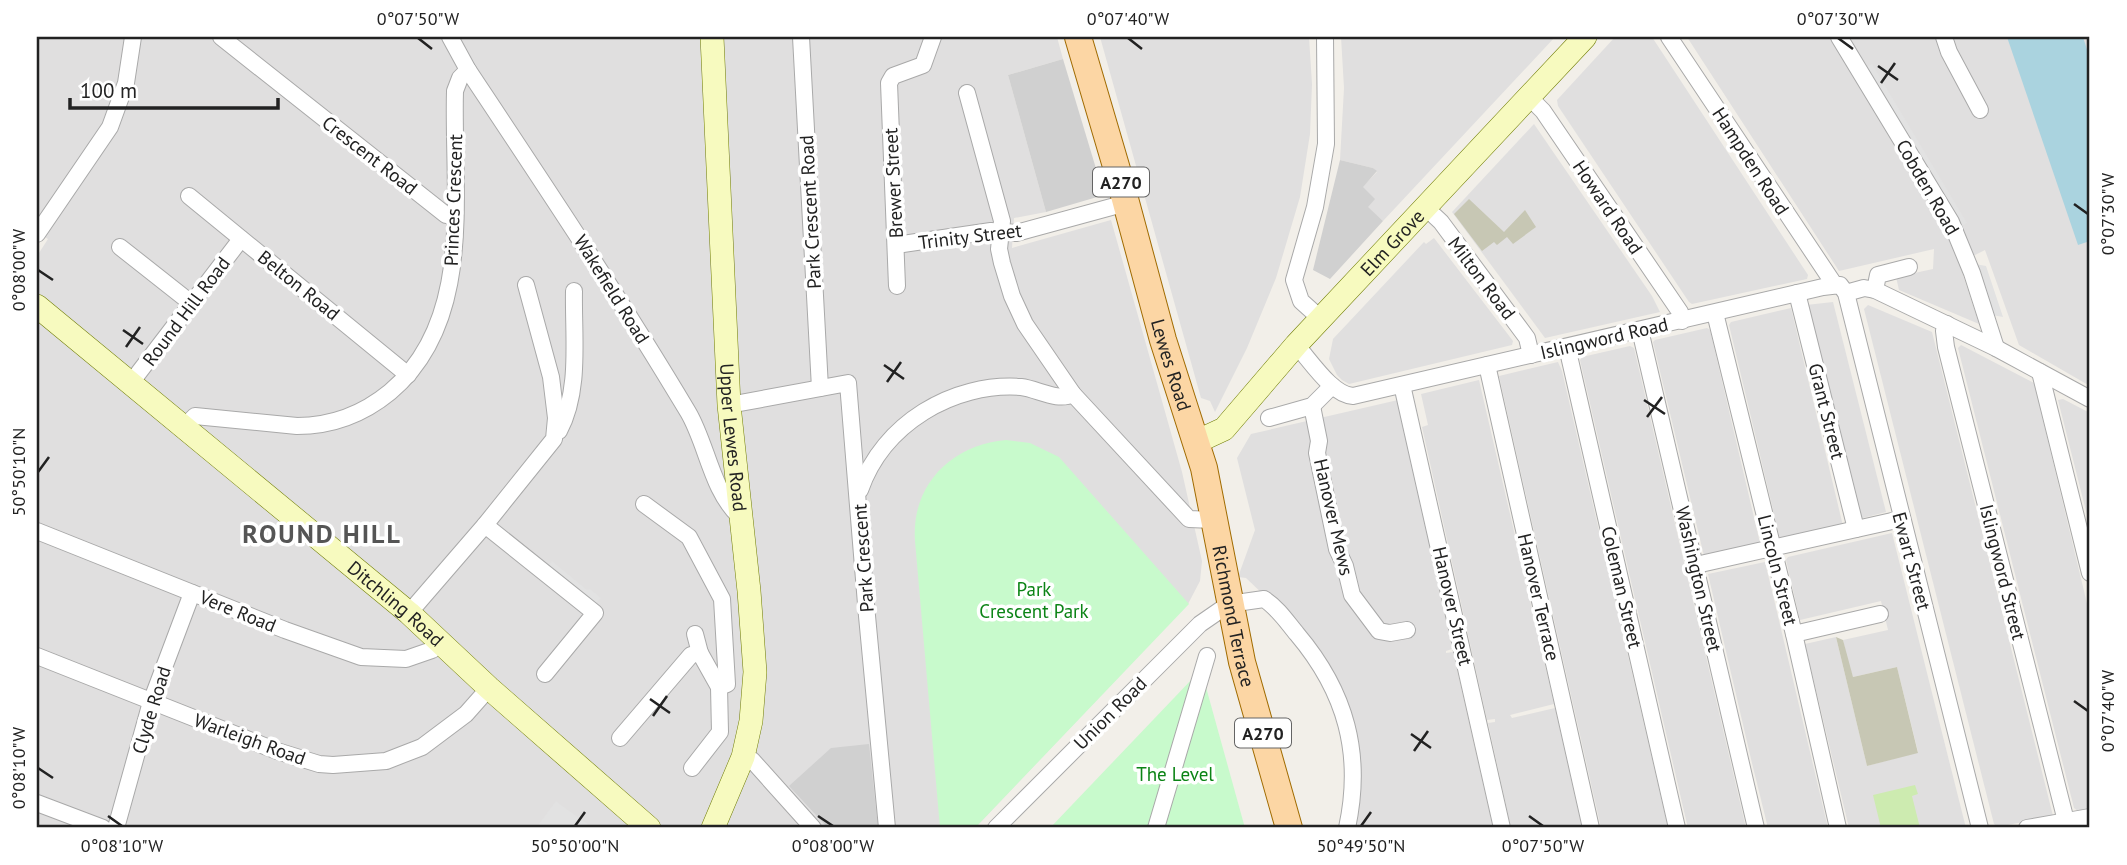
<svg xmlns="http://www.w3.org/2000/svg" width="2127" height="865" font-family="'PT Sans',sans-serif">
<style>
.residential{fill:#e0dfdf}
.religious{fill:#d0d0d0}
.construction{fill:#c7c7b4}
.grass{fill:#cdebb0}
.park{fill:#c8facc}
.parking{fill:#e2e2e2}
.water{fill:#aad3df}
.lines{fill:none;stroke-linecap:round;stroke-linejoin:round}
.street-casing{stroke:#a9a9a9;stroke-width:18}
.secondary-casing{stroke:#707d05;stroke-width:24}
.primary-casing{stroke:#a06b00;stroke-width:28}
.street{stroke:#fff;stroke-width:16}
.secondary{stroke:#f7fabf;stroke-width:23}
.primary{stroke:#fcd6a4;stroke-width:26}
.ticks{fill:none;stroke:#222;stroke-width:2.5}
.labels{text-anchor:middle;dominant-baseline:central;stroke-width:7;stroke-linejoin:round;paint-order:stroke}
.shield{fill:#fff;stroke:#646464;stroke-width:2}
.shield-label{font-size:18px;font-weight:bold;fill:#222}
.street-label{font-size:19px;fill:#222;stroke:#fff}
.park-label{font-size:19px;fill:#0c8416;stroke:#fff}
.district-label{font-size:26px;font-weight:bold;letter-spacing:2px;fill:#555;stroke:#fff}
.neatline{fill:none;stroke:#222;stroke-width:2.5}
.ticks-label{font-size:18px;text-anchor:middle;fill:#222}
</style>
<rect width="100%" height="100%" fill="#f2efe9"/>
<g class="residential">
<path d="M37,37H1057L1063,59L1008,75L1046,212L1014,218L1012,248L1111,220L1182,472L1202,561L1200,581L1188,604L975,828H37V256L48,239L37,232Z"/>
<path d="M1100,37H1309L1312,84L1310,134L1300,197L1276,278L1247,348L1215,412L1210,401L1201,398Z"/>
<path d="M1341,37H1555L1383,221L1367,207L1362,187L1377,172L1373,168L1340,160L1344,88Z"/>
<path d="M1615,37H1652L1808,275L1807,279L1692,304L1689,302L1558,106L1557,100Z"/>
<path d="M1687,37H2090V386L2019,345L1985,250L1959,263L1979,324L1899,290L1896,277L1933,269L1934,249L1839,271Z"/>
<path d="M1534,124L1652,296L1660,312L1545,338L1452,212Z"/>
<path d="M1434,238L1513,341L1512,345L1349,384L1342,380L1337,375L1329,359L1333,339L1424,242L1426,244Z"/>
<path d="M1833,302L1886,512L1859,519L1806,305Z"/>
<path d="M1868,305L1932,332L2053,816L1998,827L1994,824L1864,309Z"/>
<path d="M1791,308L1843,526L1780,539L1729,325L1731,322Z"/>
<path d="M1707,328L1710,330L1760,543L1704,556L1653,342L1655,340Z"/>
<path d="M1961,345L2034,383L2090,616V808L2078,811L2074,808L1958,348Z"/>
<path d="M1630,346L1634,348L1746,828H1688L1683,807L1580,360L1582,357Z"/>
<path d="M1558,362L1562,371L1668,828H1601L1499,376Z"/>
<path d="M1479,380L1554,704L1510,715L1512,718L1555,708L1582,828H1511L1488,723L1495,722V719L1487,720L1422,427L1428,425L1421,394Z"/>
<path d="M2063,399L2090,413V527L2058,400Z"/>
<path d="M1398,400L1452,649L1446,651V653L1453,652L1493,828H1351L1353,744L1288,618L1246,578L1238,577L1255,530L1237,458L1251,434Z"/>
<path d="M1892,533L1935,705L1966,828H1849L1805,644L1836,637L1867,766L1918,752L1897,667L1853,677L1848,663L1843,640L1888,630L1881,601L1800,620L1786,560L1788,557Z"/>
<path d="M1765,562L1777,612L1828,828H1768L1751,759L1708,574Z"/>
</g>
<g class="religious">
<path d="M1063,59L1104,195L1046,212L1008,75Z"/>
<path d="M1340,160L1373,168L1377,171L1363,187L1375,199L1368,207L1383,221L1330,279L1313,270Z"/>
<path d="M869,744L878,828H828L789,786L831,748Z"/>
</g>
<g class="construction">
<path d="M1469,199L1504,232L1525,210L1536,227L1513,244L1507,237L1497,245L1494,242L1482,251L1454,214Z"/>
<path d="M1836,637L1843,640L1853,677L1897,667L1918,753L1867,766Z"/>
</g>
<path class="grass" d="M1915,785L1918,794L1912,796L1920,828H1881L1873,795Z"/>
<g class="park">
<path d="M1006,440L1030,443L1059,457L1189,604L975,828H940L915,541C911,485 951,445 1006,440Z"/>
<path d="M1194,677L1204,680L1245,828H1050Z"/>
</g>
<g class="parking">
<path d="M1872,64L1967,223L1959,228L1863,69Z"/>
<path d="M1975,264L1986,266L2003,317L1992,315Z"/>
<path d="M552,561L587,590L590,589L601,598L592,607L545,570Z"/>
<path d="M556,801L561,805L593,828H536Z"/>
</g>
<path class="water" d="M2007,37H2083L2090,59V241L2078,245Z"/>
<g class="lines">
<g class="street-casing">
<g id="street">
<path d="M221,37L446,215H455"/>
<path d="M450,37L468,70C543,183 618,295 688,412C707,444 711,489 739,516"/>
<path d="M801,37L820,388"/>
<path d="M1669,37L1834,284"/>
<path d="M1839,37L1951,222L1972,273L1996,348"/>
<path d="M1944,37L1949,52L1980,110"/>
<path d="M967,93L1002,221L999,249L1002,263L1012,296L1025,324L1073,394L1189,519L1213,520"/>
<path d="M1528,96L1543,111L1680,312L1682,321"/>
<path d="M189,196L408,375"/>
<path d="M1425,207L1441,222L1527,338L1531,355"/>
<path d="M37,234L110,127L126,83L133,37"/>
<path d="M896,245L991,231L1016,233L1126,203"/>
<path d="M120,247L191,303"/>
<path d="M897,286L889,83L893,76L923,65L933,37"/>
<path d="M1875,290L1878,275L1909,267"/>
<path d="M1797,293L1856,529"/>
<path d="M1846,293L1864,288L1875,290L1996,348L2090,399"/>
<path d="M1715,313L1794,634L1838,828"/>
<path d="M1321,319L1301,301L1294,280L1315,207L1326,144L1325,37"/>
<path d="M1947,324L1944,331L1946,347L2066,821"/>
<path d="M1640,330L1756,828"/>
<path d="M1296,345C1310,360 1332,395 1353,396L1823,287L1840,285L1846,293L1980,828"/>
<path d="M1567,347L1677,828"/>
<path d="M1487,365L1591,828"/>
<path d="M2040,372L2090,573"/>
<path d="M130,384L241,239"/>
<path d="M1402,385L1502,828"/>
<path d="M729,405L848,383L867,616L887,828"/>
<path d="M1312,406L1319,441L1317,453L1337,549L1345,566L1352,595L1379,631L1390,633L1407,630"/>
<path d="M1269,418L1312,406L1332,386"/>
<path d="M184,427L195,416L297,426C332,426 362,415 390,392C476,320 452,191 455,91L460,78L468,70"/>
<path d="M559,431C581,390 573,336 574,291"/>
<path d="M860,490C883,424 953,382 1021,387C1038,389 1057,402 1073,394"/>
<path d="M644,504L689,537L722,599L727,684L719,687"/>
<path d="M485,525L595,613L545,674"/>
<path d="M37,531L285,630L361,657L406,659L432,650L440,642"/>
<path d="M1696,565L1901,519"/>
<path d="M409,613L485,525L554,439L556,418L551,377L526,285"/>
<path d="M695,634L700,653"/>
<path d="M1794,634L1880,614"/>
<path d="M37,656L277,751L319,764L333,765L386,761L422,747L466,714L489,688"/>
<path d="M620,738L691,655L700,653L719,687L720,732L692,768"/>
<path d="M743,757L752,760L813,828"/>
<path d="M37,803L103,828"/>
<path d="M116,828L151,702L192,593"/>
<path d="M996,828L1200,624L1229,604L1264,599C1278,608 1287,622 1297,634C1346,692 1363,754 1347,828"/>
<path d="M1156,828L1207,656"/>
<path d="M2027,828L2090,817"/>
</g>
</g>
<g class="secondary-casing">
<g id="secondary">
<path id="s1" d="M712,37L729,405L749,591L755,672L751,721L743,757L713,828"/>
<path id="s2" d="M37,306L409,613L489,688L649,828"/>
<path id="s3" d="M1196,442L1224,429L1296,345L1585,37"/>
</g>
</g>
<g class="primary-casing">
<g id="primary">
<path id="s4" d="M1078,37L1118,173L1163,340L1204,468L1242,662L1289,828"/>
</g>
</g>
<use href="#street" class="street"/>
<use href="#secondary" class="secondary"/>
<use href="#primary" class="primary"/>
</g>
<path class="ticks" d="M418,38L432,49M1128,38L1142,49M1838,38L1853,49M1878,66L1898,80M1881,83L1895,63M2074,204L2088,214M38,270L53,280M123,330L143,344M126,347L140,327M884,365L904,379M887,382L901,362M1644,400L1665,414M1647,417L1662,397M38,472L49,457M650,699L670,713M2074,701L2088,711M653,716L667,696M1411,734L1431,748M1414,751L1428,731M38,768L53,778M108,816L122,826M818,816L833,826M1529,816L1543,826M575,826L585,812M1361,826L1371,812"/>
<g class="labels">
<g class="shield">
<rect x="1093" y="167.5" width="56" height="29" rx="5"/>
<rect x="1235" y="718.5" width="56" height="29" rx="5"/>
</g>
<g class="shield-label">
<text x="1121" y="182">A270</text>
<text x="1263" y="733">A270</text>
</g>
<g class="street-label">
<text transform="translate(370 155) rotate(38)">Crescent Road</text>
<text transform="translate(1751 161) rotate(57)">Hampden Road</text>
<text transform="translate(893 183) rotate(-93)">Brewer Street</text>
<text transform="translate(1928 187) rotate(60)">Cobden Road</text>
<text transform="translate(453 200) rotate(-88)">Princes Crescent</text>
<text transform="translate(1608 207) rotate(56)">Howard Road</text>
<text transform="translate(810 212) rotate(-93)">Park Crescent Road</text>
<text transform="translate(970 236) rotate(-7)">Trinity Street</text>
<text stroke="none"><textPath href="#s3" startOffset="282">Elm Grove</textPath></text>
<text transform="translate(1482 278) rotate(53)">Milton Road</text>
<text transform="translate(299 285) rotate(39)">Belton Road</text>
<text transform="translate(612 289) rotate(58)">Wakefield Road</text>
<text transform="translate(186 311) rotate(-53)">Round Hill Road</text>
<text transform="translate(1604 338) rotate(-13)">Islingword Road</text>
<text stroke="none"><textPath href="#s4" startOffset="341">Lewes Road</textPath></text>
<text transform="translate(1827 411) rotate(76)">Grant Street</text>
<text stroke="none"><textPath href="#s1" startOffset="401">Upper Lewes Road</textPath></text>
<text transform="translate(1334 517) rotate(77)">Hanover Mews</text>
<text transform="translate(863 558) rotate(-94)">Park Crescent</text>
<text transform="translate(1912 561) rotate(75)">Ewart Street</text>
<text transform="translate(1778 570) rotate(76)">Lincoln Street</text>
<text transform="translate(2003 572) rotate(76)">Islingword Street</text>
<text transform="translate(1699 579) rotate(77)">Washington Street</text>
<text transform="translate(1622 587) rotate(77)">Coleman Street</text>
<text transform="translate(1539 597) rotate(77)">Hanover Terrace</text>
<text stroke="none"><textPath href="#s2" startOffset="466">Ditchling Road</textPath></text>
<text transform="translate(1453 606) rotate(77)">Hanover Street</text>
<text transform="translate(238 611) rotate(22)">Vere Road</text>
<text stroke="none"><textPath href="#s4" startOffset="600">Richmond Terrace</textPath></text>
<text transform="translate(151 710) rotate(-73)">Clyde Road</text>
<text transform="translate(1110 713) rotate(-45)">Union Road</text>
<text transform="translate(250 739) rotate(20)">Warleigh Road</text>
</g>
<g class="park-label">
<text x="1034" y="589">Park<tspan x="1034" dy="22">Crescent Park</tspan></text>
<text x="1175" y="774">The Level</text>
</g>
<g class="district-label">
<text x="322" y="533">ROUND HILL</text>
</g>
</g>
<rect width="2127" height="865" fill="none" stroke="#ffffff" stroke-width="77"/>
<path d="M70 98v10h208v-10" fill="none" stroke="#222222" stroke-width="3.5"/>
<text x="80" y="98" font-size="21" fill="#222222" stroke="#ffffff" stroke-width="5" paint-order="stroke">100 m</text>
<rect x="38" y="38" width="2050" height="788" class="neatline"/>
<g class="ticks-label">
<text x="418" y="25">0°07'50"W</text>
<text x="1128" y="25">0°07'40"W</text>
<text x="1838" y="25">0°07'30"W</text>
<text transform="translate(2108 214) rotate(-90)" y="6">0°07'30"W</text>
<text transform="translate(19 270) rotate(-90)" y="6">0°08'00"W</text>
<text transform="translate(19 472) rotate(-90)" y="6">50°50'10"N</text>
<text transform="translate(2108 711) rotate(-90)" y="6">0°07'40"W</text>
<text transform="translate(19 768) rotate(-90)" y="6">0°08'10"W</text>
<text x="122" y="852">0°08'10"W</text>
<text x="575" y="852">50°50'00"N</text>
<text x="833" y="852">0°08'00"W</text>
<text x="1361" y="852">50°49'50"N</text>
<text x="1543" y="852">0°07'50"W</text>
</g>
</svg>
